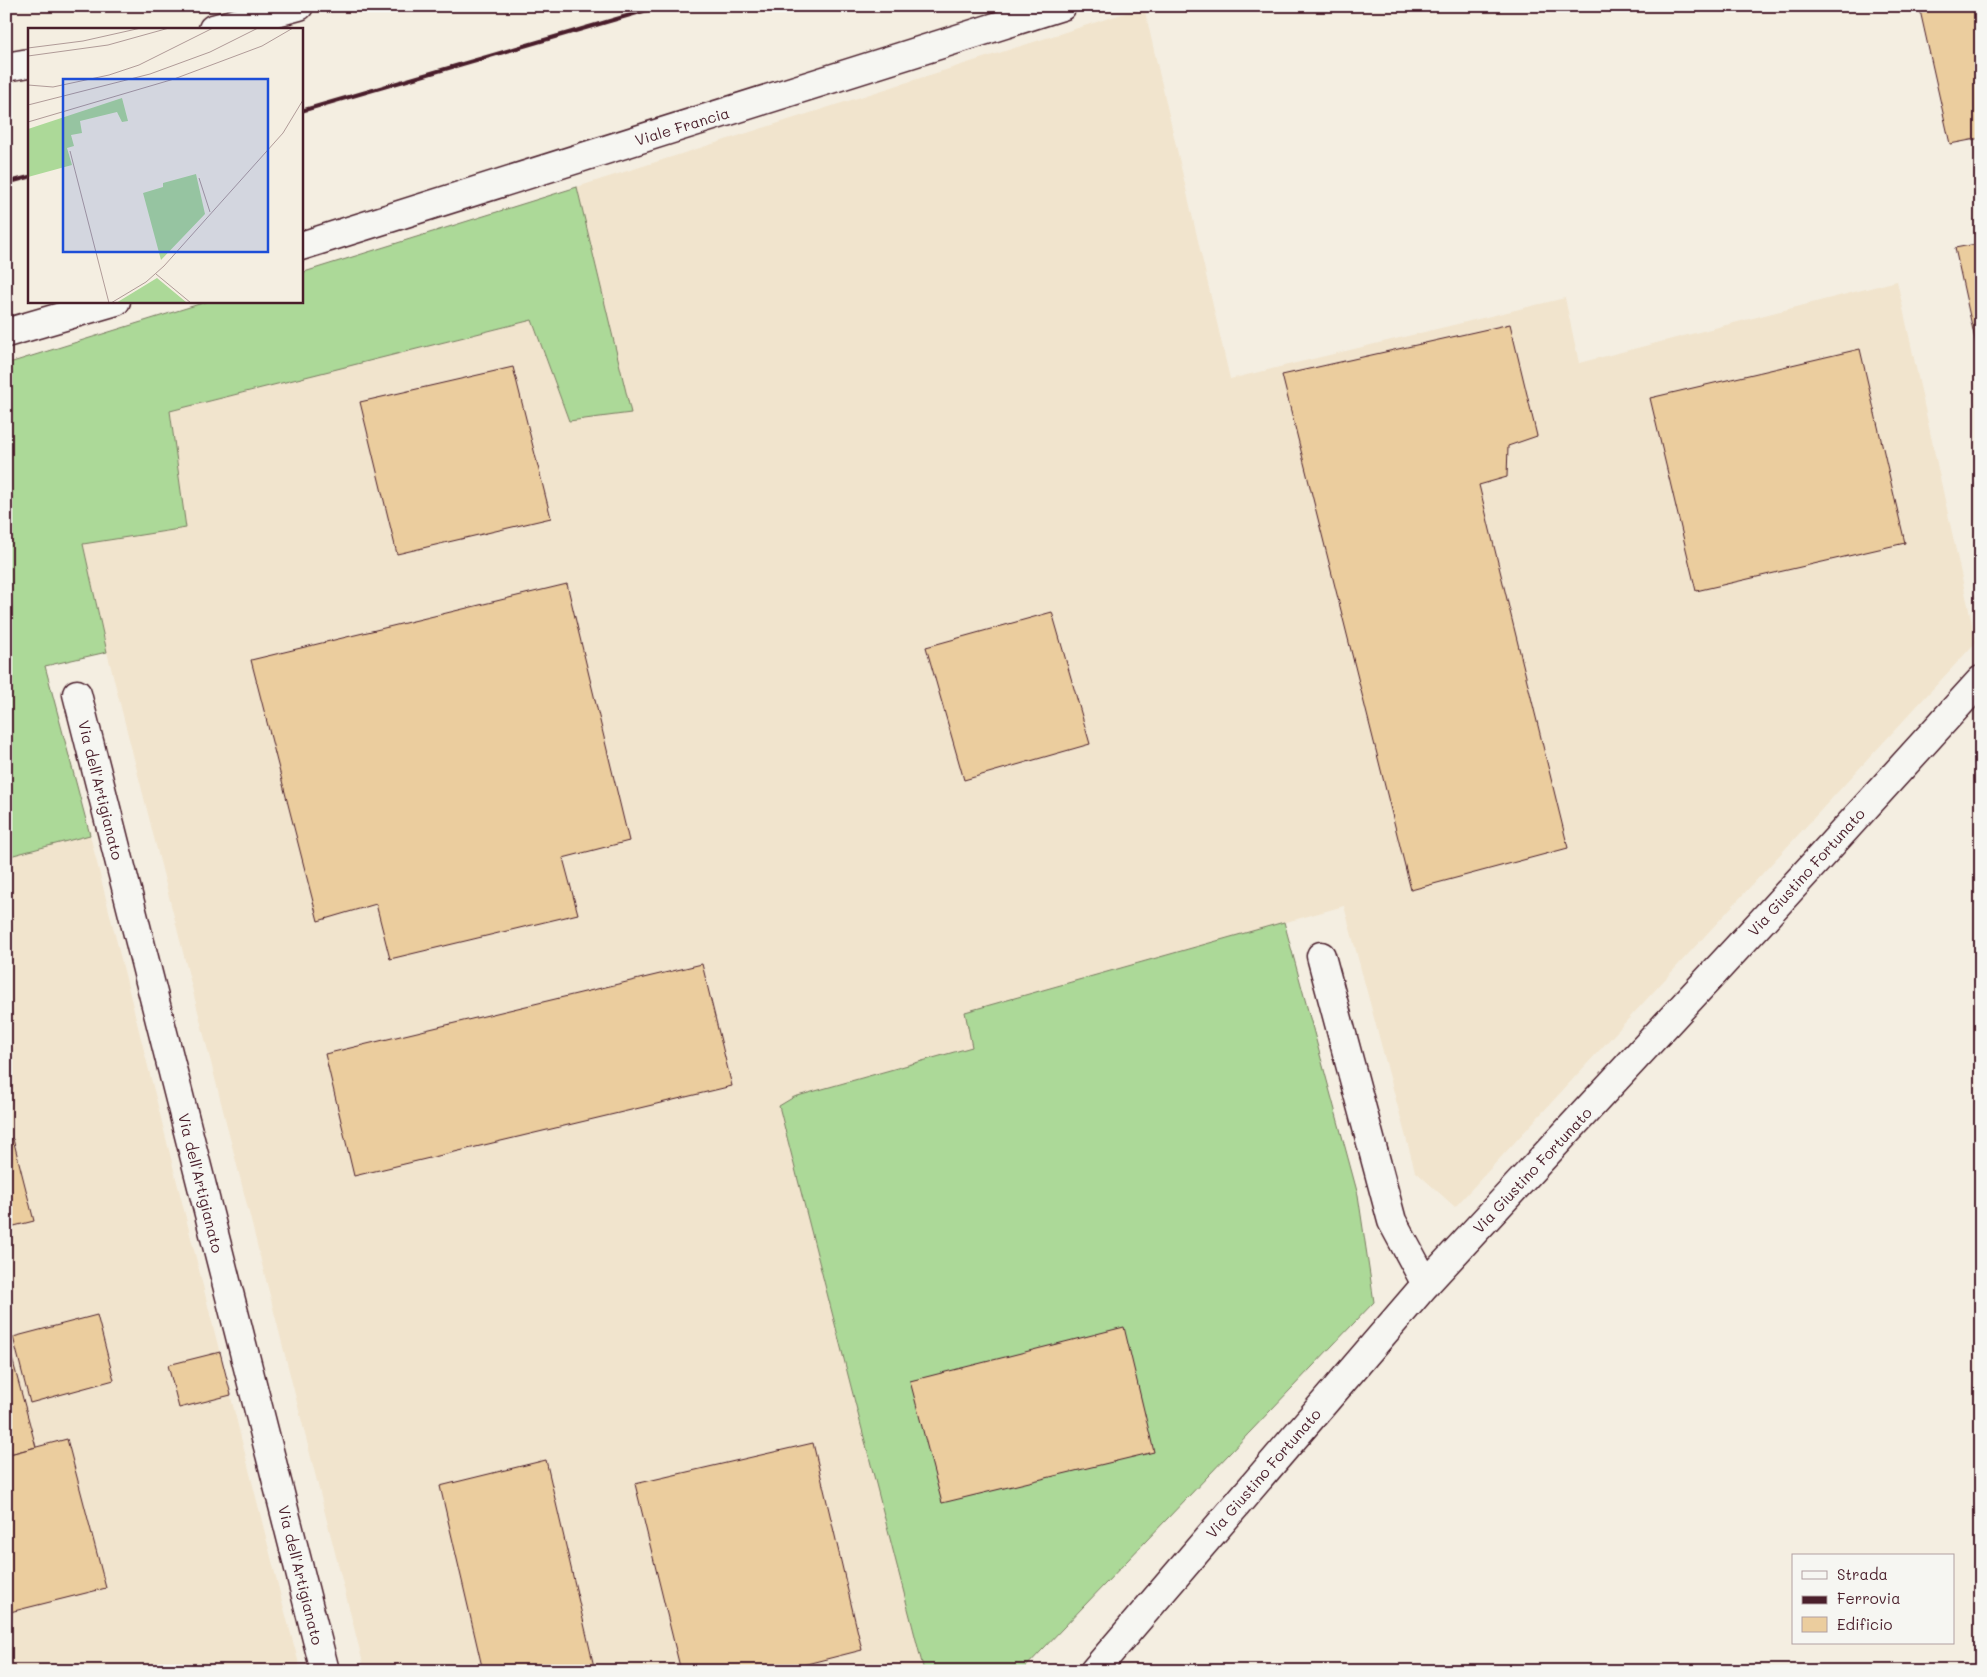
<svg xmlns="http://www.w3.org/2000/svg" width="1987" height="1677" font-family="Mali,sans-serif">
<style>
.built{fill:#f1e4cd}
.grass{fill:#acd998;stroke:#7b7c62}
.building{fill:#ebcd9e;stroke:#4a1f2b}
.lines{fill:none;stroke-linecap:round;stroke-linejoin:round}
.street-casing{stroke:#4a1f2b;stroke-width:31}
.secondary-casing{stroke:#4a1f2b;stroke-width:31}
.primary-casing{stroke:#4a1f2b;stroke-width:31}
.street{stroke:#f6f6f2;stroke-width:28}
.secondary{stroke:#f6f6f2;stroke-width:28}
.primary{stroke:#f6f6f2;stroke-width:28}
.rail{stroke:#4a1f2b;stroke-width:4}
.labels{text-anchor:middle;dominant-baseline:central;stroke-width:4;stroke-linejoin:round;paint-order:stroke}
.street-label{font-size:15px;fill:#4a1f2b;stroke:#f6f6f2}
.inset-road{fill:none;stroke:#b09b98;stroke-width:1}
.view{fill:#1d4ed8;fill-opacity:0.15;stroke:#1d4ed8;stroke-width:2.5}
.inset-edge{fill:none;stroke:#4a1f2b;stroke-width:2.5}
</style>
<rect width="100%" height="100%" fill="#f4eee1"/>
<filter id="ink" filterUnits="userSpaceOnUse"><feTurbulence type="fractalNoise" baseFrequency=".02" numOctaves="2"/><feDisplacementMap in="SourceGraphic" scale="10" xChannelSelector="R" yChannelSelector="G"/><feConvolveMatrix kernelMatrix="1 2 1 2 8 2 1 2 1" color-interpolation-filters="sRGB"/></filter>
<g filter="url(#ink)">
<g class="built">
<path d="M1144,7L1230,379L1565,298L1579,363L1897,281L1976,642L1455,1207L1415,1171L1344,906L965,1012L973,1047L794,1097L779,1106L924,1671H365L107,652L83,543L186,528L170,411L532,320L569,421L630,413L577,187Z"/>
<path d="M90,835L282,1601L301,1671H6V857Z"/>
</g>
<g class="grass">
<path d="M577,187L631,413L569,421L532,320L170,411L186,528L83,544L107,652L45,666L90,835L6,857V364L209,301H301V273Z"/>
<path d="M1284,922L1358,1195L1374,1302L1022,1671H924L779,1106L794,1097L972,1047L965,1012Z"/>
</g>
<g class="building">
<path d="M1919,6H1981V138L1950,144Z"/>
<path d="M1981,243V367L1955,248Z"/>
<path d="M1510,324L1537,436L1508,446L1507,477L1479,485L1568,848L1411,890L1282,375Z"/>
<path d="M1860,349L1905,543L1696,591L1650,398Z"/>
<path d="M513,367L551,518L397,554L360,402Z"/>
<path d="M567,584L629,841L563,858L578,914L390,959L376,904L318,921L251,660Z"/>
<path d="M1052,612L1090,744L964,780L926,647Z"/>
<path d="M702,964L732,1086L354,1176L325,1054Z"/>
<path d="M13,1139L34,1221L6,1228V1140Z"/>
<path d="M97,1315L114,1380L30,1403L13,1337Z"/>
<path d="M1124,1327L1154,1452L942,1503L910,1381Z"/>
<path d="M6,1336L36,1447L6,1455Z"/>
<path d="M220,1352L231,1395L179,1408L168,1365Z"/>
<path d="M67,1439L106,1588L6,1613V1455Z"/>
<path d="M813,1443L862,1650L779,1671H681L635,1484Z"/>
<path d="M546,1460L595,1671H483L440,1486Z"/>
</g>
<g class="lines">
<g class="street-casing">
<g id="street">
<path d="M77,694L325,1671"/>
<path d="M1321,956L1392,1221L1426,1284"/>
</g>
</g>
<g class="secondary-casing">
<g id="secondary">
<path d="M301,246L1062,6"/>
<path d="M6,333L116,301"/>
<path d="M1094,1671L1426,1284L1762,921L1981,680"/>
</g>
</g>
<g class="primary-casing">
<g id="primary">
<path d="M213,29L299,6"/>
<path d="M6,67L29,63"/>
</g>
</g>
<use href="#street" class="street"/>
<use href="#secondary" class="secondary"/>
<use href="#primary" class="primary"/>
<g class="rail">
<path d="M301,111L661,6"/>
<path d="M6,183L29,177"/>
</g>
</g>
</g>
<g class="labels">
<g class="street-label">
<text transform="translate(682 126) rotate(-17)">Viale Francia</text>
<text transform="translate(101 790) rotate(76)">Via dell'Artigianato</text>
<text transform="translate(1806 872) rotate(-48)">Via Giustino Fortunato</text>
<text transform="translate(1532 1170) rotate(-47)">Via Giustino Fortunato</text>
<text transform="translate(201 1183) rotate(76)">Via dell'Artigianato</text>
<text transform="translate(1263 1473) rotate(-49)">Via Giustino Fortunato</text>
<text transform="translate(301 1575) rotate(76)">Via dell'Artigianato</text>
</g>
</g>
<g transform="translate(28 28)">
<rect width="275" height="275" fill="#f4eee1"/>
<path d="M94,70L100,93L94,94L89,84L52,93L54,105L43,107L46,118L39,120L44,137L0,149V101ZM168,146L177,186L133,232L115,165L135,159V155ZM129,250L158,274L88,275Z" fill="#acd998"/>
<path class="inset-road" d="M0,20L55,13L113,0M0,28L80,17L141,0M0,57L25,59L81,47L111,37L185,0M0,77L122,46L182,24L230,0M0,94L146,51L234,18L265,0M42,123L81,275M171,150L182,184M128,246L163,275M83,275L118,254L136,238L255,105L275,72"/>
<path class="view" d="M35,51H240V224H35Z"/>
<rect width="275" height="275" class="inset-edge"/>
</g>
<rect width="1987" height="1677" fill="none" stroke="#f6f6f2" stroke-width="25"/>
<rect x="12" y="12" width="1962" height="1652" fill="none" stroke="#4a1f2b" stroke-width="2" filter="url(#ink)"/>
<rect x="1792" y="1554" width="162" height="90" fill="#f6f6f2" stroke="#b1a0a2"/>
<rect x="1802" y="1571" width="25" height="8" fill="#f6f6f2" stroke="#b1a0a2"/>
<text x="1837" y="1580" font-size="15" fill="#4a1f2b">Strada</text>
<rect x="1802" y="1596" width="25" height="8" fill="#4a1f2b" stroke="#b1a0a2"/>
<text x="1837" y="1604" font-size="15" fill="#4a1f2b">Ferrovia</text>
<rect x="1802" y="1617" width="25" height="15" fill="#ebcd9e" stroke="#b1a0a2"/>
<text x="1837" y="1630" font-size="15" fill="#4a1f2b">Edificio</text>
</svg>
